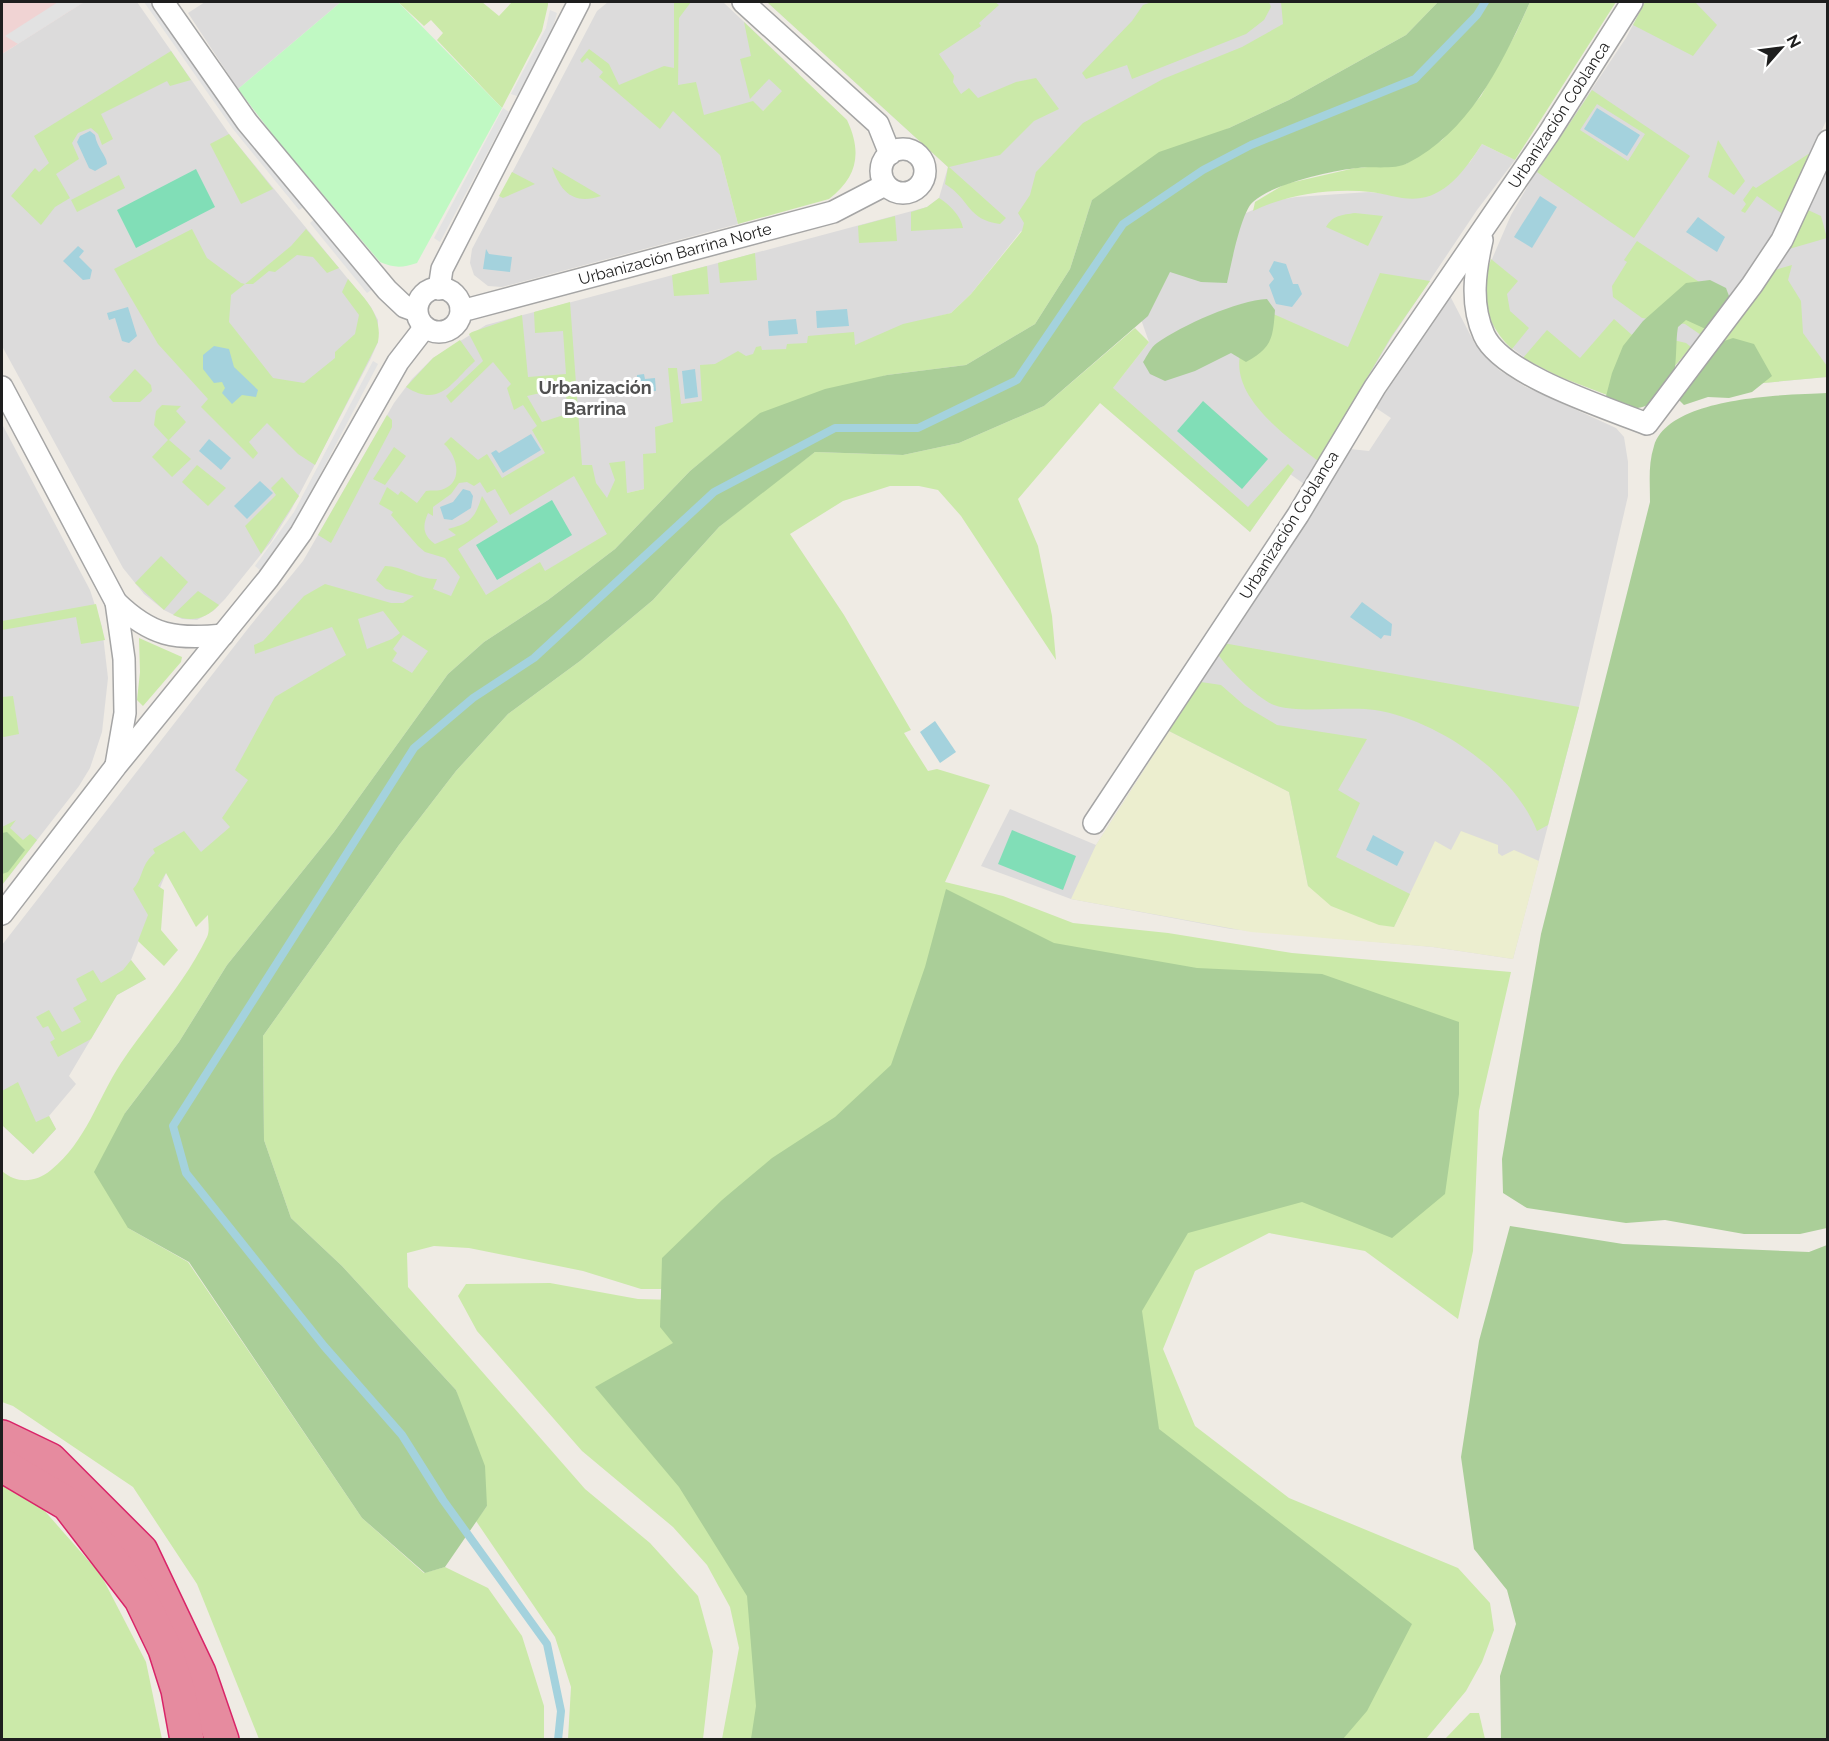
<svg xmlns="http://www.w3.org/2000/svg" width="1829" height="1741" font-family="Raleway,sans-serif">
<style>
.residential{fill:#dcdbdb}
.commercial{fill:#f0d3d3}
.farmland{fill:#eceecf}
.grass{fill:#cbe9a9;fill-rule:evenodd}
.forest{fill:#aace98}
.park{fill:#c0f9c3}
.pitch{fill:#81deb7}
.parking{fill:#e2e2e2}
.water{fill:#a4d2dd}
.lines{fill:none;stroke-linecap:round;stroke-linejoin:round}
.stream{stroke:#a4d2dd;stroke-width:8}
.minor-casing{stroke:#a5a5a5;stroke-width:24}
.motorway-casing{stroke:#d92468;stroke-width:36}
.minor{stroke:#fff;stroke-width:21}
.motorway{stroke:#e68b9f;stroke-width:33}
.labels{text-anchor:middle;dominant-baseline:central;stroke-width:6;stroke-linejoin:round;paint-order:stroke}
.street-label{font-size:16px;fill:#1e1e1e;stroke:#fff}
.neighbourhood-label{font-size:18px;font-weight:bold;fill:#515151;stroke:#fff}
</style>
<rect width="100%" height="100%" fill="#efebe4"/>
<g class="residential">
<path d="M84,2H137L229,134L371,307L378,320V342L370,360L291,510L271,542L225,599L213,611L197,620L182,619L164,610L144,594L123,568L2,346V54Z"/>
<path d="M205,2H341L238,89L188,13Z"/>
<path d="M608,2H723L799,74L720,155L738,224L502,287L488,286L474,275L470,263L472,249L597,11Z"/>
<path d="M767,2H1359L1046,249L1021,231L971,294L951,313L922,321L644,489L627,493L607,535L564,561L412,674L324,792L166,873L131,960L146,979L117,995L69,1076L76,1084L49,1116L56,1129L33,1154L2,1125V945L250,626L303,561L394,403L412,379L433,358L486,325L927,207L939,198L948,167Z"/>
<path d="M1645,2H1827V119L1774,234L1731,298L1657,387L1615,398L1532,363L1508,345L1491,323L1486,273L1511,215L1533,177L1626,38Z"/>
<path d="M1482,144L1515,160L1477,210L1392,337L1304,484L1290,474L1250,532L1101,403L1149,342L1115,246L1226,222L1273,201L1296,197L1369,192L1421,198L1470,162Z"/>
<path d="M1827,167V377L1699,389L1694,378L1789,249Z"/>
<path d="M1448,292L1475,344L1499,370L1524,386L1616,428L1624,437L1628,462V496L1579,707L1513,959L1433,947L1231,929L1071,899L981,866L1010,809L1096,845L1350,449L1369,451L1388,422L1391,418L1376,408Z"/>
<path d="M2,424L90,590L102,627L108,678L102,732L90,768L79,786L2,885Z"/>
</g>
<path class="commercial" d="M2,2H84L2,54Z"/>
<path class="farmland" d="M1169,731L1289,792L1308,886L1394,927L1435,841L1451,850L1461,831L1498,845V853L1502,856L1514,850L1539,861L1513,959L1433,947L1251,932L1071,899L1096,845Z"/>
<g class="grass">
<path d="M398,2H482L499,16L512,2H548V5L542,31L502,108L437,40L443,33L431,20L424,26Z"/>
<path d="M674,2H691L679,18L678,85L696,82L704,115L753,101L763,111L782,91L769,79L750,99L740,59L751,56L744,22L847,120C862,152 858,177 829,199L738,224L720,155L673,111L660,129L599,77L603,72L587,58L582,63L580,60L589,49L609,64L619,85L664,66L674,68Z"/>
<path d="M767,2H995L999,5L979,23L981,26L939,54L954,76L953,82L961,94L969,88L978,98L1016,82L1036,78L1059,109L1034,121L1000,155L949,167L1006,218L1000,224C967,220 970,199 945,184L948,167Z"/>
<path d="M1152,2H1269L1271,7L1264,20L1246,34L1132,79L1127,65L1086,79L1082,73L1132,21L1143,5Z"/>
<path d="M1281,2H1438L1406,35L1289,100L1229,128L1092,200L1070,269L1035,324L966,365L887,375L760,414L690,471L615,549L548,600L484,642L448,674L334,832L227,965L179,1042L125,1113L128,1228L188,1262L362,1518L424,1573L445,1567L488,1588L522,1636L544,1706V1739H259L197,1584L133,1487L13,1406L2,1402V1171C17,1184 35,1183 51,1170C86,1142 98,1098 121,1063C149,1021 185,983 207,937C210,931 208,922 208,915L196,927L166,873L158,886L164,890L161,930L178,950L164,966L138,941L148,915L133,889C144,877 140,865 155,853L153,849L184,831L201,852L230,827L222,818L248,780L235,770L275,697L346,655L332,627L255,654L254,645L263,641L304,596L325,584L391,603H403L414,596L386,589L376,580L385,566C403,566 420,580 437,579L433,589L451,596L460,577L445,558L425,552L418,546L391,515L393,512L379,504L387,487L398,495L401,491L417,503L426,491C431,490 436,491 441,490C464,484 458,456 444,444L451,437L478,460L487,454L502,478L545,453L532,430L537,426L523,405L514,410L507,388L511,384L493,362L451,403L446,396L483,361L469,334L472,332L522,315L528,377L566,374L563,331L535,333L534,312L570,302L582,465H592L596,483L607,498L615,480L609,463L625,461L627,493L644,489L643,454L656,453L655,427L673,422L668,368H677L681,404L702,401L700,365L715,364L738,351L746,356L753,354L756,347L761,346L762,350L786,349L787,344L807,343L808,336L854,332L855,345L903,324L951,313L971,294L1022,231L1024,223L1018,213L1030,195L1036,172L1083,123L1163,79L1242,47L1283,24ZM559,383L563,384L570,413L542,422L527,396L554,390ZM574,476L607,534L545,571L540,562L486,595L458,549L498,522L482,496C475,517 472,523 448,529L456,535L435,544C423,535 422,527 428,513L433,516V507L451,494L459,483L467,482L474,486L480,482L487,493L495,489L510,515ZM383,611L400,633L392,639L367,649L358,619ZM403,635L428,651L412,673L392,661L397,653L393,649Z"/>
<path d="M1530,2H1616L1515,160L1482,144C1468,165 1449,194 1421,198C1405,201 1387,194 1371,192C1332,188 1288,194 1253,211L1255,202L1285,184L1355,168L1406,164L1442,140L1481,96L1516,33Z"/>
<path d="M1645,2H1695L1717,25L1693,56L1633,25Z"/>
<path d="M171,51L191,80L170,86L167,81L101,114L113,139L102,145L98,134L91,128L78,133L72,143L79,159L56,174L70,198L55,207L41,225L11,196L35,168L39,172L49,163L34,136Z"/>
<path d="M1592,90L1690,156L1634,238L1537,172ZM1597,104L1645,134L1628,161L1580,130Z"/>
<path d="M229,134L273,189L241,204L210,144Z"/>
<path d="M1718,140L1745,181L1734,195L1708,177Z"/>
<path d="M1813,151L1784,215L1757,196L1745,213L1741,211L1746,204L1743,200L1753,186L1756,188Z"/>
<path d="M552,167L601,196C574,205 561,193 552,167Z"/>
<path d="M512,172L535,184L503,198L499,196Z"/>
<path d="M119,175L125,188L77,212L71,200Z"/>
<path d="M939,198C949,204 961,216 963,228L911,231V212L927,207Z"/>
<path d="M1808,210L1821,216L1827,238L1789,249Z"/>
<path d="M1355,213L1383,216L1368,246L1326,227C1333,215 1342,215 1355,213Z"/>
<path d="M895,216L897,241L859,243L858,226Z"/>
<path d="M192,229L207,258L241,283L245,284L291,246L306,229L339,268L327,273L313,257L297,255L275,272L269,271L253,284H245L231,295L229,322L273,378L304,383L335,358V352L355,334L359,315L342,292L348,279C365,299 383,315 378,342L315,465L298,454L267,423L249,442L258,453L253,459L201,407L208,399L158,344L114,269Z"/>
<path d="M1637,241L1728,301L1701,335L1685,324L1642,318L1613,297L1612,286L1627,262L1624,260Z"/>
<path d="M755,253L757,280L720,283L718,263Z"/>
<path d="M1491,259L1518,281L1507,294L1510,311L1529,328L1512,349C1485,325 1479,292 1491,259Z"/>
<path d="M1792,265L1788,280L1801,301L1803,333L1827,366V377L1699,389L1694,378L1775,270Z"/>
<path d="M707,266L709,294L674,296L672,275Z"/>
<path d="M1380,273L1430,281L1391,337L1318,461C1288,437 1228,397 1241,351C1245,337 1255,322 1262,309L1348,347Z"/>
<path d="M1614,319L1632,335L1636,331L1686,343L1691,347L1657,387L1615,398L1560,377L1523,358L1547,330L1580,358Z"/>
<path d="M1135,328L1149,342L1113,388L1248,507L1288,464L1294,470L1250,532L1100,403L1018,499L1038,546L1052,616L1056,660L961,516L938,490L919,486H890L843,501L790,534L844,615L911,730L904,733L928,771L937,769L990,785L945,882L1003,896L1073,923L1168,933L1292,953L1511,972L1479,1111L1473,1251L1458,1319L1365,1251L1269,1233L1195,1271L1163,1349L1195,1426L1289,1498L1458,1568L1490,1603L1494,1630L1482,1662L1466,1691L1426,1739H722L739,1648L730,1607L707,1565L673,1527L582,1451L477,1331L458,1296L466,1284L550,1283L638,1299L675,1300L687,1289H641L583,1271L469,1248L434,1246L407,1253L408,1287L585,1489L650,1543L698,1596L713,1651L703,1739H568L571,1687L555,1637L476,1521L487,1506L456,1390L342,1266L291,1218L264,1140L263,1036L399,845L456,771L508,714L580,661L653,600L719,527L771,485L815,452L903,455L959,443L1044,406Z"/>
<path d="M460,340L475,361C450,384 440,408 406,387L433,358Z"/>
<path d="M135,369L151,385L152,391L140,402H113L109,397Z"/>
<path d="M162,405L181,406L176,411L186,422L169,440L191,459L172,477L152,457L168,440L154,425L156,411Z"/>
<path d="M387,415L392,420V427L331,543L318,535Z"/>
<path d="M394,447L406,456L385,485L373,479Z"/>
<path d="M197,465L226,488L208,506L182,482Z"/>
<path d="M282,477L299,496L261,554L245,526L276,495L271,488Z"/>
<path d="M161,556L188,582L164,610L135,583Z"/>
<path d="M198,591L219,605C206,619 191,623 173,615Z"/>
<path d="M96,604L105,640L81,644L76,617L2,630V621Z"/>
<path d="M139,638L182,657L181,662L143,706L137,700L140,672Z"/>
<path d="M1223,643L1579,707L1548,825L1537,831C1514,772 1437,720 1375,710C1348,706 1297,714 1274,705C1258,699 1227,668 1218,654Z"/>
<path d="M1201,682L1221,685L1245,706L1277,725L1367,739L1338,790L1360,803L1336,857L1410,894L1394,927L1379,925L1331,906L1308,886L1289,792L1169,731Z"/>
<path d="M13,696L19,734L4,737L2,736V697Z"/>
<path d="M16,820L10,828L23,840L30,834L37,840L2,885V827Z"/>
<path d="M131,960L146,979L117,995L91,1039L58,1057L50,1042L55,1039L48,1026L43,1028L36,1017L49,1010L62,1032L81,1022L73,1008L87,1000L76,979L93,970L101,983L123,970Z"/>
<path d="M18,1082L36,1122L49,1116L56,1129L33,1154L2,1125V1091Z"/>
<path d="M2,1485L43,1509L101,1575L146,1662L162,1739H2Z"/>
<path d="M1470,1713H1479L1485,1739H1445Z"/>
</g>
<g class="forest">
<path d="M1438,2H1530C1503,62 1470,132 1408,163C1396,170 1373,166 1358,168C1333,170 1267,185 1251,204C1240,218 1231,265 1227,283L1201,282L1170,272L1148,316L1044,406L959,443L903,455L815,452L719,527L653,600L580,661L508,714L456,771L399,845L263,1036L264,1140L291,1218L342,1266L456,1390L485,1466L487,1506L445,1567L425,1573L362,1518L189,1262L128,1228L94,1172L125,1113L179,1042L227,965L334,832L448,674L484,642L548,600L615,549L690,471L760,413L825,389L887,375L966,365L1035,324L1070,269L1092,200L1159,152L1229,128L1289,100L1406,35Z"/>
<path d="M1710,280L1726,288L1732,304L1710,331L1686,320L1678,327C1675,343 1678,372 1670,386C1663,400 1642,411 1627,408C1620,407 1612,402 1605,400L1612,373L1623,346L1643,321L1686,283Z"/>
<path d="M1267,299L1275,310C1273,338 1272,348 1246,362L1231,353L1195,371L1165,381L1150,374L1143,362C1147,356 1151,347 1157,343C1181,326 1238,300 1267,299Z"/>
<path d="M1733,338L1754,344L1772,376L1752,392L1729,398L1708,397L1684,405L1674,395L1712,345Z"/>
<path d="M1827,393V1228L1800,1234H1744L1665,1220L1626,1223L1527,1208L1503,1193L1502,1159L1541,934L1650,502C1650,483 1648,464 1654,446C1669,396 1785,395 1827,393Z"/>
<path d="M7,832L25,850L8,872L2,874V833Z"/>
<path d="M946,889L1054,943L1197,968L1322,974L1459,1022V1094L1445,1194L1392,1238L1302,1202L1188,1233L1142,1311L1159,1429L1412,1624L1367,1711L1343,1739H751L756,1706L747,1596L679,1487L595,1387L673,1343L660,1327L662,1258L722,1200L772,1158L835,1117L891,1065L925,967Z"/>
<path d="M1510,1226L1623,1244L1809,1252L1827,1245V1739H1501L1500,1676L1516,1624L1507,1590L1474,1549L1461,1457L1479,1341Z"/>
</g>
<path class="park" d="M341,2H398L502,108L417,263C402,268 394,268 380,262L276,139L238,89Z"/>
<g class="pitch">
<path d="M196,169L215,207L136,248L117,210Z"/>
<path d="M1203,401L1268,459L1242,489L1177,431Z"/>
<path d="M552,500L572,535L497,580L476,545Z"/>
<path d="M1012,830L1076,856L1063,890L998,864Z"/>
</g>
<g class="parking">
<path d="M58,2H84L18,44L5,36Z"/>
<path d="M144,2H154L305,206L299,210L233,129Z"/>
<path d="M550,10L557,13L552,31L517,96L511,94L546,28Z"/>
<path d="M503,108L509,112L440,242L434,238Z"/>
<path d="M316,218L374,288L367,293L310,223Z"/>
<path d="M373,361L378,364L299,515L260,570L255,566L294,512Z"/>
</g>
<g class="water">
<path d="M1597,108L1640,135L1627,156L1584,129Z"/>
<path d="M90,131L95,135C97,148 107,156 107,164L95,171L89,168L77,142L80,136Z"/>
<path d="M1540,196L1557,207L1532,248L1514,237Z"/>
<path d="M1698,217L1725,237L1717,252L1686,232Z"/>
<path d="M78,246L84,251L79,257L92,270L90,279L83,280L63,261Z"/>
<path d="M486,249L489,254L512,257L510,272L483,269Z"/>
<path d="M1274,261L1286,264L1293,284H1298L1302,294L1292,307L1276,304L1269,285L1274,279L1269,271Z"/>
<path d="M128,307L137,336L129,343L122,341L115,318L109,320L107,313Z"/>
<path d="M847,309L849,326L817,328L816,311Z"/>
<path d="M796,319L798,334L769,336L768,321Z"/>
<path d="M214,346L229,349L234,367L258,390L256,397L242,395L232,404L222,393L225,388L222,382L214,383L203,369V355Z"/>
<path d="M695,369L698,397L685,399L682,371Z"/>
<path d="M644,374L645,379L655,378L656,391L627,393L626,380L637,379V375Z"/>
<path d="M531,434L541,450L503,473L491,453L496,450L499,453Z"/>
<path d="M209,439L231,458L221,470L199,451Z"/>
<path d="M260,481L273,493L247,519L234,506Z"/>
<path d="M463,489L470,491L473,496L471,508L452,520L444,519L440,507L453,502Z"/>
<path d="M1362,602L1392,624L1391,636L1384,635L1381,639L1350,617Z"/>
<path d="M935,721L956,752L940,763L920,732Z"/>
<path d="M1373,835L1404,852L1397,866L1366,850Z"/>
</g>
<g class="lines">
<path class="stream" d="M558,1740L561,1711L547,1644L443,1500L402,1435L324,1346L186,1173L173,1126L414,748L473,698L534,658L714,492L835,428H918L1017,380L1123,224L1203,170L1251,145L1415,79L1477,15L1485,2"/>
<g class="minor-casing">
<g id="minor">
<path d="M163,2L247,122L387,290L405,307L416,311"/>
<path d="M743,2L878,124L890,154"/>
<circle cx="903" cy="171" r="22"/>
<path d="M1482,240C1475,271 1470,304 1484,335C1502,375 1607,408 1647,424L1752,285L1782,240L1828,141"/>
<circle cx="439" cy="310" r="22"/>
<path d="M439,289L442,269L579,2"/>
<path d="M461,309H469L833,212L885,185"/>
<path d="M2,387L116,602C151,636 175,640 223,635"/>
<path d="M116,602L124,659L125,713L116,765"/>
<path d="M1094,823L1298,515L1375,387L1549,133L1632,2"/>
<path d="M2,914L116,766L268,579L301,533L398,362L425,327"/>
</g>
</g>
<g class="motorway-casing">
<g id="motorway">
<path d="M2,1437L50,1460L141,1551L199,1673L222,1740"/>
<path d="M2,1465L68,1504L141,1599L165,1649L178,1690L187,1740"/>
</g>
</g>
<use href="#minor" class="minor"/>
<use href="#motorway" class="motorway"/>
</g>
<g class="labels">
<g class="street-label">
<text transform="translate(1559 115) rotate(-57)">Urbanización Coblanca</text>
<text transform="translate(675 254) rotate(-15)">Urbanización Barrina Norte</text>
<text transform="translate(1289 525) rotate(-58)">Urbanización Coblanca</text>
</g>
<g class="neighbourhood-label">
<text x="595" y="387">Urbanización<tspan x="595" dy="21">Barrina</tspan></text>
</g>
</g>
<rect width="1829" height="1741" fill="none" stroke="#1e1e1e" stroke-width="6"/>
<g transform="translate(1781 48) rotate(62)" stroke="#ffffff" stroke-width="4.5" paint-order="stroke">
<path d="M0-4.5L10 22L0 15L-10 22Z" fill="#1e1e1e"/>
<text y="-9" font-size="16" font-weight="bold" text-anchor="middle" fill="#1e1e1e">N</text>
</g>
</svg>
